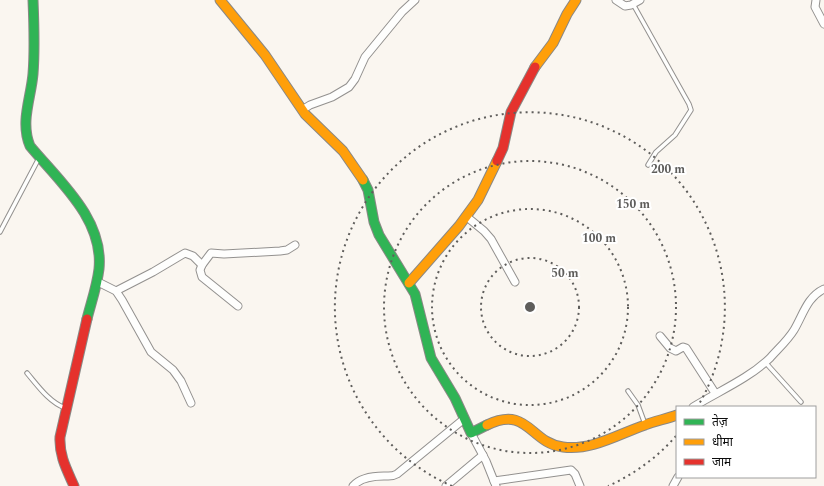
<svg xmlns="http://www.w3.org/2000/svg" width="824" height="486" font-family="Spectral,'Noto Sans Devanagari',serif">
<style>
.lines{fill:none;stroke-linecap:round;stroke-linejoin:round}
.lane-casing{stroke:#93918f;stroke-width:5.5}
.street-casing{stroke:#93918f;stroke-width:9}
.fast-casing{stroke:#8a8885;stroke-width:11}
.slow-casing{stroke:#8a8885;stroke-width:11}
.jam-casing{stroke:#8a8885;stroke-width:11}
.lane{stroke:#fefefd;stroke-width:3.5}
.street{stroke:#fefefd;stroke-width:7}
.fast{stroke:#30b455;stroke-width:9}
.slow{stroke:#ff9f0a;stroke-width:9}
.jam{stroke:#e5322d;stroke-width:9}
.ring{fill:none;stroke:#5f5e5c;stroke-width:2;stroke-dasharray:2 4}
.centre{fill:#5f5e5c;stroke:#fff;stroke-width:2}
.ring-label{font-size:12px;text-anchor:middle;font-weight:bold;fill:#5f5e5c;stroke:#fff;stroke-width:4;stroke-linejoin:round;paint-order:stroke}
</style>
<rect width="100%" height="100%" fill="#faf6f0"/>
<g class="lines">
<g class="lane-casing">
<g id="lane">
<path d="M633,4L689,104L691,110L675,135L656,152L648,165"/>
<path d="M0,232L39,158"/>
<path d="M765,362L801,402"/>
<path d="M27,373C38,386 49,402 65,408"/>
<path d="M628,391L638,405L645,424"/>
</g>
</g>
<g class="street-casing">
<g id="street">
<path d="M616,0L625,6L631,5L640,0"/>
<path d="M816,0L815,7L824,24"/>
<path d="M302,110L310,105L332,97L349,87L355,79L365,57L402,12L415,0"/>
<path d="M467,217L484,231L491,239L515,282"/>
<path d="M98,282L116,291L122,300L151,352L173,370L181,381L191,403"/>
<path d="M116,291L153,272L185,253L193,256L202,265"/>
<path d="M238,306L202,277L200,270L202,265L211,253L224,254L280,251L287,250L295,245"/>
<path d="M660,336L670,348L676,351L683,347L686,348L715,393"/>
<path d="M693,407C719,391 748,379 770,358C778,349 788,340 794,330C803,315 807,297 824,289"/>
<path d="M471,433L486,461L496,486"/>
<path d="M494,481L571,470L575,474L580,486"/>
<path d="M353,486C360,478 373,476 384,476C389,476 392,477 397,474L464,419"/>
<path d="M446,486L483,455"/>
<path d="M673,486L678,477"/>
</g>
</g>
<g class="fast-casing">
<g id="fast">
<path d="M33,0C34,24 35,49 33,74C31,98 20,122 30,146C59,181 104,219 99,269C97,286 91,303 87,319"/>
<path d="M363,180L368,190L374,222L379,235L415,294L431,358L455,398L471,433L487,425"/>
</g>
</g>
<g class="slow-casing">
<g id="slow">
<path d="M220,0L265,55L305,114L343,151L363,180"/>
<path d="M535,67L553,43L567,14L576,0"/>
<path d="M409,283L459,226L478,200L497,161"/>
<path d="M487,425C528,405 530,443 563,447C591,451 619,434 645,425C655,421 666,419 677,415"/>
</g>
</g>
<g class="jam-casing">
<g id="jam">
<path d="M497,161L503,148L511,112L535,67"/>
<path d="M74,486C67,470 59,456 60,437L87,319"/>
</g>
</g>
<use href="#lane" class="lane"/>
<use href="#street" class="street"/>
<use href="#fast" class="fast"/>
<use href="#slow" class="slow"/>
<use href="#jam" class="jam"/>
</g>
<g class="ring">
<circle cx="530" cy="307" r="49"/>
<circle cx="530" cy="307" r="98"/>
<circle cx="530" cy="307" r="146"/>
<path d="M676 436A195 195 0 0 1 608 486M452 486A195 195 0 1 1 698 406"/>
</g>
<circle cx="530" cy="307" r="6" class="centre"/>
<g class="ring-label">
<text x="668" y="173">200 m</text>
<text x="633" y="208">150 m</text>
<text x="599" y="242">100 m</text>
<text x="565" y="277">50 m</text>
</g>
<rect x="676" y="406" width="140" height="72" fill="#ffffff" stroke="#9e9e9e"/>
<rect x="684" y="419" width="20" height="6" fill="#30b455" stroke="#9e9e9e"/>
<text x="712" y="426" font-size="12" fill="#0c0c0c">तेज़</text>
<rect x="684" y="439" width="20" height="6" fill="#ff9f0a" stroke="#9e9e9e"/>
<text x="712" y="446" font-size="12" fill="#0c0c0c">धीमा</text>
<rect x="684" y="459" width="20" height="6" fill="#e5322d" stroke="#9e9e9e"/>
<text x="712" y="466" font-size="12" fill="#0c0c0c">जाम</text>
</svg>
